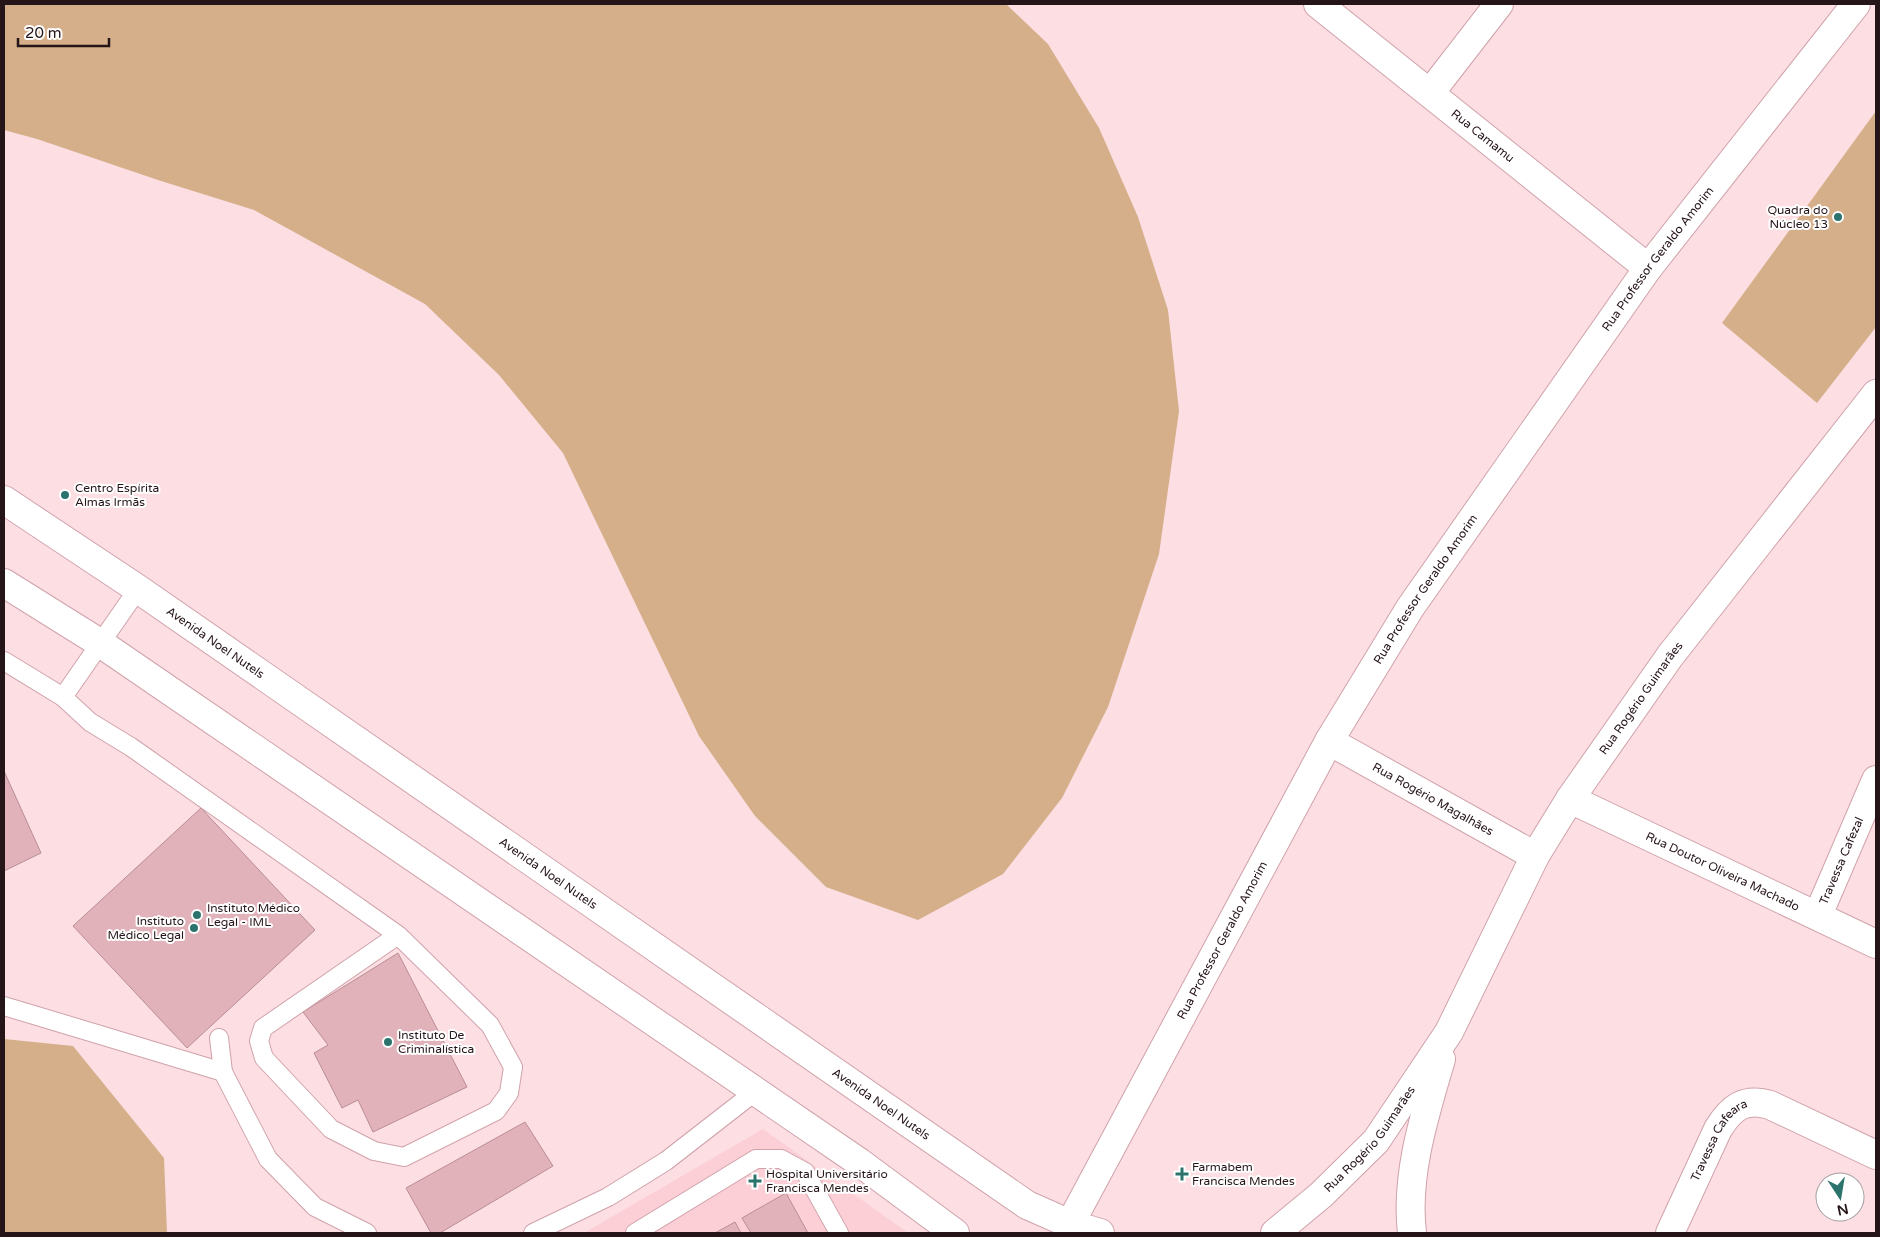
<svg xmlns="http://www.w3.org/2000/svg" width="1880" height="1237" font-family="'Varela Round',sans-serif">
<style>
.built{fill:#fcced6}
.green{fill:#d5af89}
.building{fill:#e1b2ba;stroke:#ba8d95}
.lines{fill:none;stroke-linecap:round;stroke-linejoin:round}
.lane-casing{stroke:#d0a2aa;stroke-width:20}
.street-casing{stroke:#d0a2aa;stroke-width:30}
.secondary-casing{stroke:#d0a2aa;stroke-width:30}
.lane{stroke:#fff;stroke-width:18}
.street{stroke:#fff;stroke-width:28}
.secondary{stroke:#fff;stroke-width:28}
.poi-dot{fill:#2b736c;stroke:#fff;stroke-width:2}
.labels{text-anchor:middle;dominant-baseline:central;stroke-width:4;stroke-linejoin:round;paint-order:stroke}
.street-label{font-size:12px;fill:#261518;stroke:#fff}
.poi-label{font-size:12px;fill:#261518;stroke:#fff;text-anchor:start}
</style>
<rect width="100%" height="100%" fill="#fcdee3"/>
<path class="built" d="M763,1129L908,1233H584Z"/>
<g class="green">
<path d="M4,4H1006L1048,44L1099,128L1138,217L1168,310L1179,411L1159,554L1108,707L1062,798L1003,874L918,920L826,887L755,816L699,736L563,453L499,375L425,304L254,210L158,180L37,139L4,130Z"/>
<path d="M1876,111V327L1817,403L1722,323Z"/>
<path d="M4,1039L73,1046L164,1158L167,1233H4Z"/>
</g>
<g class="building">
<path d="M4,771L41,853L4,871Z"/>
<path d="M201,808L315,930L187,1048L73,926Z"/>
<path d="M398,953L467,1087L373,1132L358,1100L342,1108L314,1053L328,1045L303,1012Z"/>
<path d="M525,1122L553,1166L440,1233H431L406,1188Z"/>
<path d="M786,1193L808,1233H751L742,1218Z"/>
<path d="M735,1222L741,1233H715Z"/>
</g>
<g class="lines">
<g class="lane-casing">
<g id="lane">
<path d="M138,589L63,697L90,722L131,747L398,935L490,1025L513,1067L509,1093L496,1111L404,1157L374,1151L331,1129L264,1058L259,1041L263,1028L398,935"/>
<path d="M4,661L63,697"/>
<path d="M4,1006L223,1072"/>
<path d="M219,1038L223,1072L268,1159L315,1207L367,1233"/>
<path d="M533,1233L608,1197L666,1161L756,1091"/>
<path d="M635,1233L756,1159H781L805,1172L839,1233"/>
</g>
</g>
<g class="street-casing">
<g id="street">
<path id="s1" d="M1318,4L1648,268"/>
<path d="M1430,93L1499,4"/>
<path id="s2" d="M1329,741L1535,856"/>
<path id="s3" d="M1570,799L1876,944"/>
<path id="s4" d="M1818,915L1876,780"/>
<path id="s5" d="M1070,1224L1329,741L1410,608L1648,268L1856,4"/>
<path id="s6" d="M1670,1233L1718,1129C1731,1108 1744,1097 1770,1105L1876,1155"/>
</g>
</g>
<g class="secondary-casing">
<g id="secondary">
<path id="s7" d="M4,500L138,589L1027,1205L1070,1224L1100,1233"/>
<path d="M4,583L100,643L859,1162L955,1233"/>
<path id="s8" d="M1275,1233L1321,1195L1376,1141L1449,1032L1535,856L1570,799L1670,656L1876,394"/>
<path d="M1412,1233C1405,1175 1425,1114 1441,1059"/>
</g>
</g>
<use href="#lane" class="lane"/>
<use href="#street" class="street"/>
<use href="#secondary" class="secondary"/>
</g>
<g class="poi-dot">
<circle cx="1838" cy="217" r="5"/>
<circle cx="65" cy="495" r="5"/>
<circle cx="197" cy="915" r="5"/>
<circle cx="194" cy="928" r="5"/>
<circle cx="388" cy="1042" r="5"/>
<path d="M1179.5 1166.5h5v5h5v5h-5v5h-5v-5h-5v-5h5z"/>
<path d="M752.5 1173.5h5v5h5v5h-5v5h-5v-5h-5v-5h5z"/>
</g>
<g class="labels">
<g class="street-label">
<text stroke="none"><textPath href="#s1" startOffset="211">Rua Camamu</textPath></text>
<text stroke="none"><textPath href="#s5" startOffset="1132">Rua Professor Geraldo Amorim</textPath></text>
<text stroke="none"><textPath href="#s5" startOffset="728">Rua Professor Geraldo Amorim</textPath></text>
<text stroke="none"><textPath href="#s7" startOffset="255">Avenida Noel Nutels</textPath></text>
<text stroke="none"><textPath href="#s8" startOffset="654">Rua Rogério Guimarães</textPath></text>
<text stroke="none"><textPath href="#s2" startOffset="119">Rua Rogério Magalhães</textPath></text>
<text stroke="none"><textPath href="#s4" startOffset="59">Travessa Cafezal</textPath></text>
<text stroke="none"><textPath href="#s3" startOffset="169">Rua Doutor Oliveira Machado</textPath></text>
<text stroke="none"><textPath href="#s7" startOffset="660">Avenida Noel Nutels</textPath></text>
<text stroke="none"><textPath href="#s5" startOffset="322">Rua Professor Geraldo Amorim</textPath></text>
<text stroke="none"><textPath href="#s7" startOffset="1065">Avenida Noel Nutels</textPath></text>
<text stroke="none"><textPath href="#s8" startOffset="134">Rua Rogério Guimarães</textPath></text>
<text stroke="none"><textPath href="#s6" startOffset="106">Travessa Cafeara</textPath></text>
</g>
<g class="poi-label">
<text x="1828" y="210" text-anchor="end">Quadra do<tspan x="1828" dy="14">Núcleo 13</tspan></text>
<text x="75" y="488">Centro Espírita<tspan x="75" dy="14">Almas Irmãs</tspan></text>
<text x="207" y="908">Instituto Médico<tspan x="207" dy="14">Legal - IML</tspan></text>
<text x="184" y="921" text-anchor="end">Instituto<tspan x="184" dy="14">Médico Legal</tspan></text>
<text x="398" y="1035">Instituto De<tspan x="398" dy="14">Criminalística</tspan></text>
<text x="1192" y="1167">Farmabem<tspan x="1192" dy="14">Francisca Mendes</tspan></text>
<text x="766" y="1174">Hospital Universitário<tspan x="766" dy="14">Francisca Mendes</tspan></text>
</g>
</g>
<rect width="1880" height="1237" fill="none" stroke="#261518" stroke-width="10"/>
<g transform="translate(1840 1197) rotate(168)"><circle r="24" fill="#ffffff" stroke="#a8a1a3"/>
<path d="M0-4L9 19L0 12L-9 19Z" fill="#2b736c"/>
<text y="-8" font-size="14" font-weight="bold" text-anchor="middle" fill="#261518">N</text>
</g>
<path d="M18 38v8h91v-8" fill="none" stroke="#261518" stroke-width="2.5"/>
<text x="25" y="38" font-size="15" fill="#261518" stroke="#ffffff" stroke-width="4" paint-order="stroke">20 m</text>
</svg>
